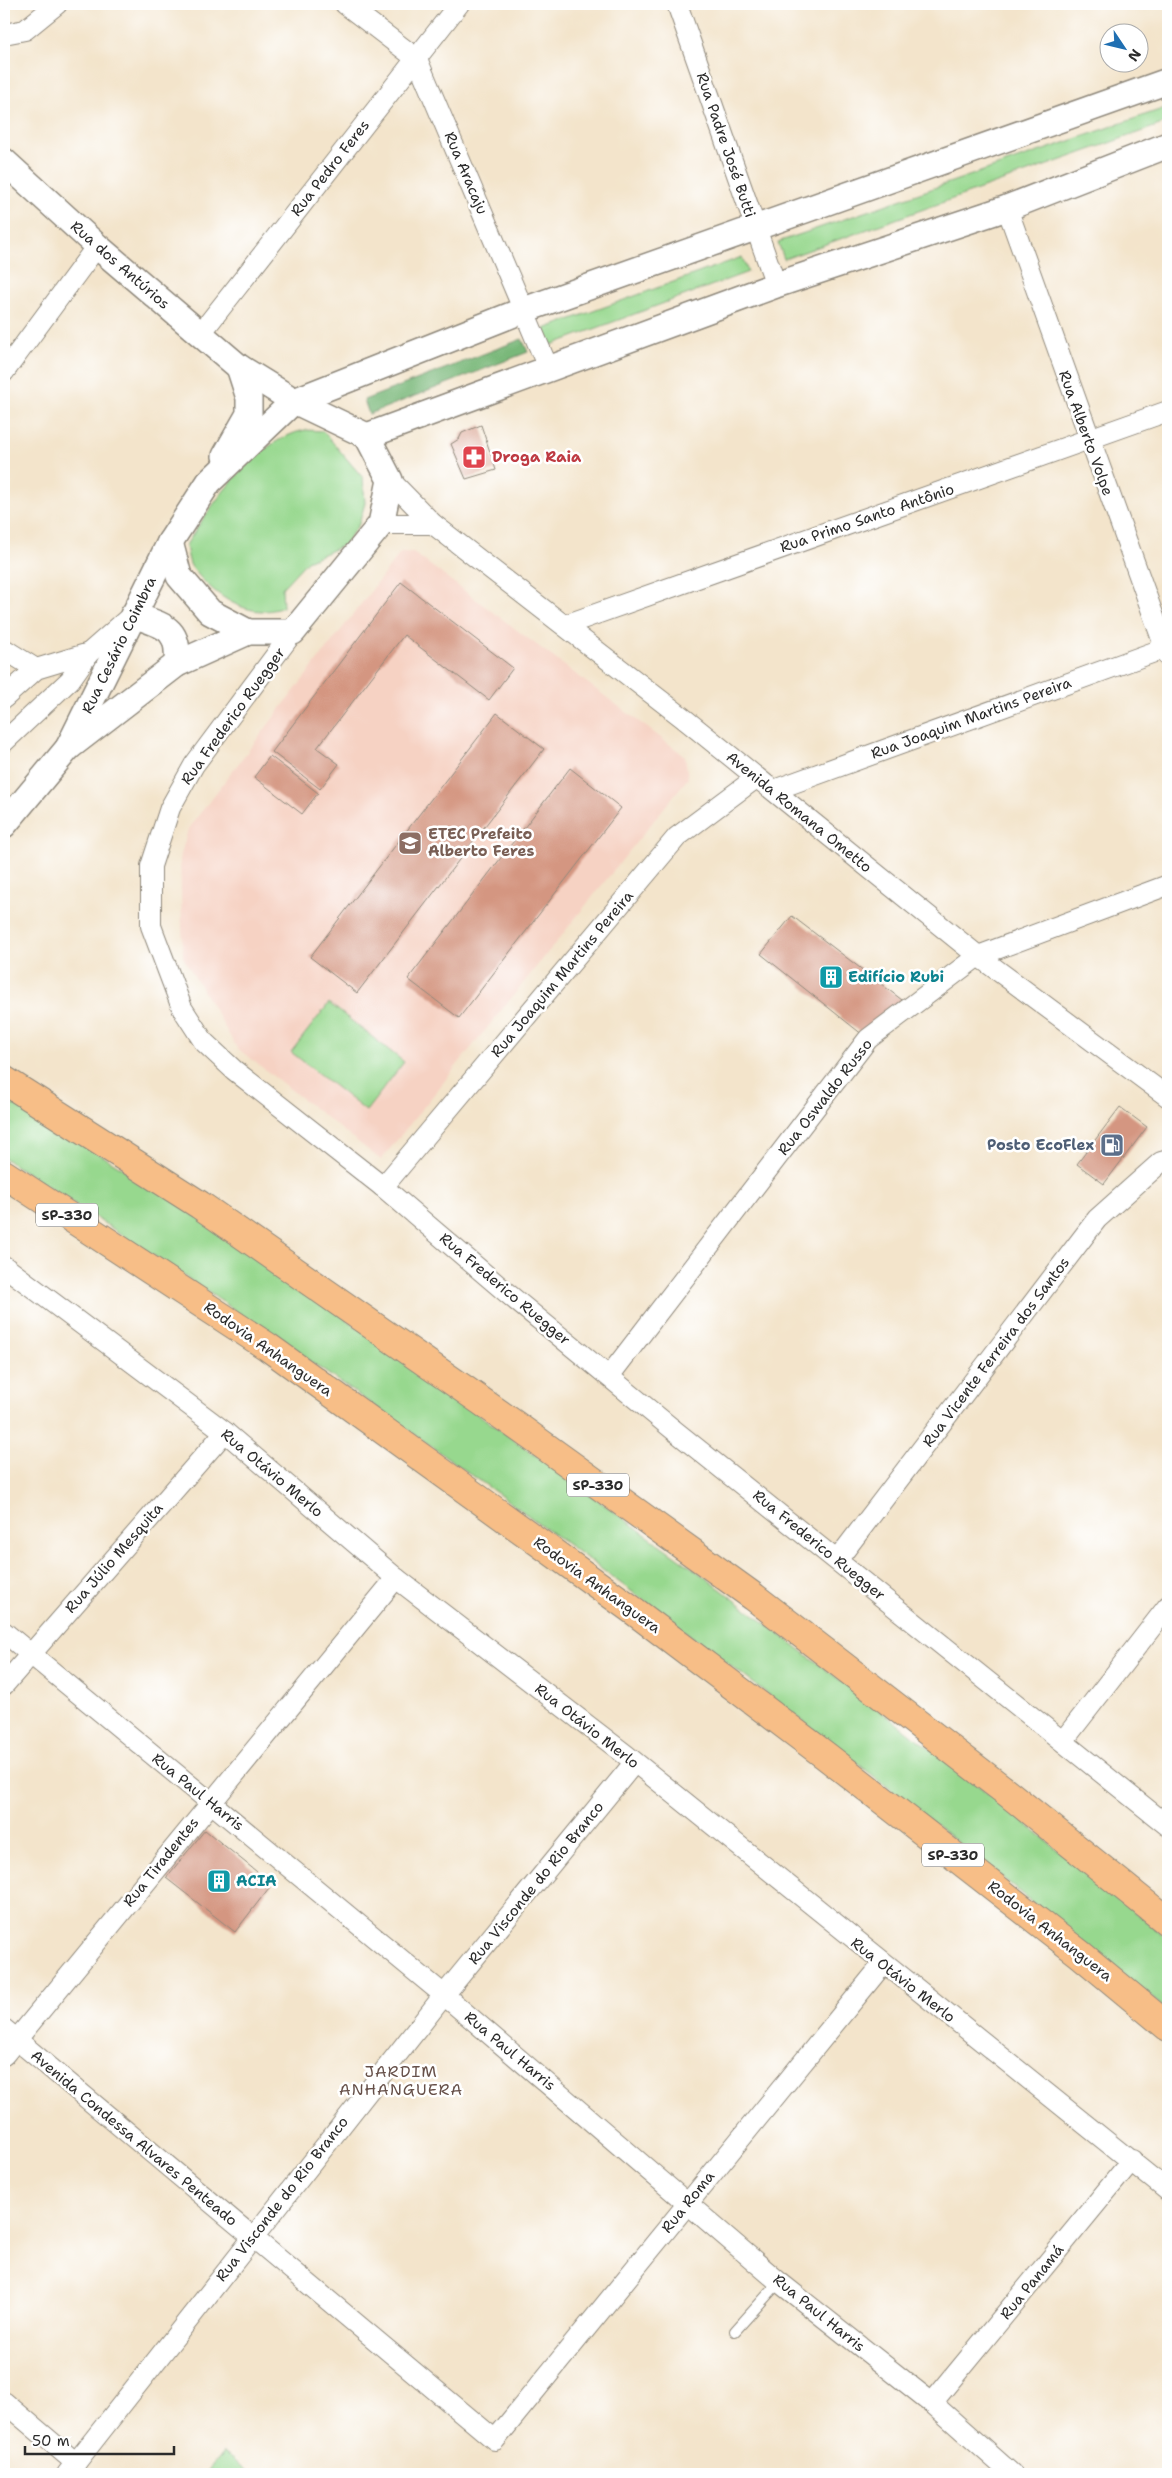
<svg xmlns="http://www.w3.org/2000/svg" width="1172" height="2478" font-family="'Shantell Sans',sans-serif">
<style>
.built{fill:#f6d2c3}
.green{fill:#97d88e;stroke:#61825c}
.forest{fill:#79b879;stroke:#527252}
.building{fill:#d49681}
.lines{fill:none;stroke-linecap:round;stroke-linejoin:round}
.service-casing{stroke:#8f887b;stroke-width:12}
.minor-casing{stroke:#8f887b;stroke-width:22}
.tertiary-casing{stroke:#8f887b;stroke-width:28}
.motorway-casing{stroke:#8f887b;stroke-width:30}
.service{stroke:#fff;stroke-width:10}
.minor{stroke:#fff;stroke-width:20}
.tertiary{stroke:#fff;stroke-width:25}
.motorway{stroke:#f7be87;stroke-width:28}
.labels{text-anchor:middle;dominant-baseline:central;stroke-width:5;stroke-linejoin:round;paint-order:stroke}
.shield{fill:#fff;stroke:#6b6b6b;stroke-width:1}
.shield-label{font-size:14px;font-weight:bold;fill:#2b2b2b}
.street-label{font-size:15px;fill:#2b2b2b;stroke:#fff}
.health-label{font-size:15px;font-weight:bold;fill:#be3a42;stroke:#fff;text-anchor:start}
.education-label{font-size:15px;font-weight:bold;fill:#785e54;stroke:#fff;text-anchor:start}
.culture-label{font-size:15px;font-weight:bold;fill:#0d838f;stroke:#fff;text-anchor:start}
.service-label{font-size:15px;font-weight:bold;fill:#4e5e75;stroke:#fff;text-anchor:end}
.neighbourhood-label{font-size:16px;letter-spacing:1px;fill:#665049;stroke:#fff}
</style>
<rect width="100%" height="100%" fill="#fff"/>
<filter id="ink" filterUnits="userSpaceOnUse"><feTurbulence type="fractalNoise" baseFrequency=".02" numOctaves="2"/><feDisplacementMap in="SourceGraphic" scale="10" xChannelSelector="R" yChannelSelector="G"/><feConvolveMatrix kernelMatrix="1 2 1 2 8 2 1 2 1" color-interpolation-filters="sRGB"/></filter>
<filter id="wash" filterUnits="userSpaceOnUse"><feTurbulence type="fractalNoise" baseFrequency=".0096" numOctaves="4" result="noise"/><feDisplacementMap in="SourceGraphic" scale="20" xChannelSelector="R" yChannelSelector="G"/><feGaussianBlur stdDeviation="1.12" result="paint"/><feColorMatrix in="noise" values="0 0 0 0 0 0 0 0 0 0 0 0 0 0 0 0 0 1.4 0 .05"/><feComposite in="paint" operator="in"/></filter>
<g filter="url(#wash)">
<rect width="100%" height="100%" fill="#f3e4cb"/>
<path class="built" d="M401,552L414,553L685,756L688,778L381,1160L237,1048L183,957L180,858L188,829Z"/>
<g class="green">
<path d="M1168,107V122L784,259L778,242Z"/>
<path d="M742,257L748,272L551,345L544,329Z"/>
<path d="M305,430L323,431L363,478L365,503L359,524L344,545L307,561L282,588L283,607C252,620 220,599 200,577C197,573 192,569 190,564C188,558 187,551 186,545C212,504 255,440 305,430Z"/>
<path d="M329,1003L404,1062L366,1111L291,1052Z"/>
<path d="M4,1095L185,1207L326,1305L702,1575L984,1790L1168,1939V2011C1003,1877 836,1744 666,1617C451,1456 230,1303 4,1158Z"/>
<path d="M224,2452L251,2474H206Z"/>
</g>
<path class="forest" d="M522,339L528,352L369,414L364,400Z"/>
<g id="blocks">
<g class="building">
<path d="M481,425L496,470L466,479L451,444L459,439L462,433Z"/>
<path d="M401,582L513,668L489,700L404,635L317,748L339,764L320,789L272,752Z"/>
<path d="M497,713L544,749L357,993L310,957Z"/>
<path d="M270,756L318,793L302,814L254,777Z"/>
<path d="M570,768L621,808L459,1018L408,979Z"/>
<path d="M792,916L902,1000L863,1035L761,954Z"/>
<path d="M1120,1107L1147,1127L1104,1184L1077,1164Z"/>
<path d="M205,1830L272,1884L235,1932L166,1878Z"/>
</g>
</g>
</g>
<g filter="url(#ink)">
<use href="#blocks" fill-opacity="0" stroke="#8f887b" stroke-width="1"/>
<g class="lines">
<g class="service-casing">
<path id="service" d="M735,2331L779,2282"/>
</g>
<g class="minor-casing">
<g id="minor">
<path d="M345,4L417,59L549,370"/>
<path d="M677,4L776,285"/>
<path d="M4,34L25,30L57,4"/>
<path d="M1007,208L1168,656"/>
<path d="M201,333L459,4"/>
<path d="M4,372L97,246"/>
<path d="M390,480L433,524L682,717L978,956L1168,1097"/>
<path d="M381,524H433"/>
<path d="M565,625L1168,411"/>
<path d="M293,632L194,765L170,808L151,866V926L182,1008L204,1042L234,1070L383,1187L507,1293L675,1431L1168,1826"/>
<path d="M4,649L36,669"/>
<path d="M4,698L36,669L89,653"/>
<path d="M4,742L70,680L89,653L131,616"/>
<path d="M774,790L1168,647"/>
<path d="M383,1187L677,837L756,778"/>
<path d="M4,1266L225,1432L396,1578L626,1755L1168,2191"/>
<path d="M610,1375L868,1039L978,956L1168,885"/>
<path d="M838,1559L1097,1219L1161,1162L1168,1160"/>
<path d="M4,1632L444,1995L779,2282L932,2403L1012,2474"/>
<path d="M4,1685L225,1432"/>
<path d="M1063,1741L1168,1606"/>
<path d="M4,2029L495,2440L883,1964"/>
<path d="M4,2055L396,1578"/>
<path d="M4,2402L76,2463"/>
<path d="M932,2403L1132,2160"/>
<path d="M67,2474L444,1995L634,1763"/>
</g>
</g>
<g class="tertiary-casing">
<g id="tertiary">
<path d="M4,161L97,246L239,367L294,401L367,436L390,480L381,524L293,632H248L177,664L68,748L4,825"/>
<path d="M367,436L776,285L1007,208L1168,145"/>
<path d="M225,456L249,414V398L239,367"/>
<path d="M170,542L179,576L210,612L248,632"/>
<path d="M133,615C164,626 180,627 177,664"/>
<path d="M68,748L170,542L209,482L294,401L524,310L1168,81"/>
</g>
</g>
<g class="motorway-casing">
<g id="motorway">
<path d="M4,1080L200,1205L514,1424L754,1597L1009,1794L1168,1922"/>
<path d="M4,1174L268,1347L634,1611L826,1756L1080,1954L1168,2027"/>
</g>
</g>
<use href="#service" class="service"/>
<use href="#minor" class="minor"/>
<use href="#tertiary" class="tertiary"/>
<use href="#motorway" class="motorway"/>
</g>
</g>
<defs>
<g id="pharmacy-square" transform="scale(1.25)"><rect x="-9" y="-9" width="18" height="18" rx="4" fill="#e0444e" stroke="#fff"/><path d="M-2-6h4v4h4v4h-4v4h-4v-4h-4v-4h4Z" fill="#fff"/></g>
<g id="university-square" transform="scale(1.25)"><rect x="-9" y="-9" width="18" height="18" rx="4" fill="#8d6e63" stroke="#fff"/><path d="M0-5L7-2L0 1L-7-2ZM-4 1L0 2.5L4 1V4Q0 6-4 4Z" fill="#fff"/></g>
<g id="building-square" transform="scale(1.25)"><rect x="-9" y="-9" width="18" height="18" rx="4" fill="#0f9aa8" stroke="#fff"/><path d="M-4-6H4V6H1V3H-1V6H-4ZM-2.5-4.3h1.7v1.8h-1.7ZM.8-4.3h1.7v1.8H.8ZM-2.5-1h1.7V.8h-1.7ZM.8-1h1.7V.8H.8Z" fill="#fff"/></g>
<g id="fuel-square" transform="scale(1.25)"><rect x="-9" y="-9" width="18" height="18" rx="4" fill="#5c6f8a" stroke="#fff"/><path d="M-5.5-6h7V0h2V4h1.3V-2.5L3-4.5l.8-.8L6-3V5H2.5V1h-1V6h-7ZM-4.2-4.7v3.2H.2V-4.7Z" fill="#fff"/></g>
</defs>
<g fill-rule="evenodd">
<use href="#pharmacy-square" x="474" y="457"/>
<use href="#university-square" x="410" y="843"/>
<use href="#building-square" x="831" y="977"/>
<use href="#fuel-square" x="1112" y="1145"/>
<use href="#building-square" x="219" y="1881"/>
</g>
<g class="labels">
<g class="shield">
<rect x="36" y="1203.5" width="62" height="23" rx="4"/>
<rect x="567" y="1473.5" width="62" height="23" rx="4"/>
<rect x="922" y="1843.5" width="62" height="23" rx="4"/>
</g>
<g class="shield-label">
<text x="67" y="1215">SP-330</text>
<text x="598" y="1485">SP-330</text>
<text x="953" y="1855">SP-330</text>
</g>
<g class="street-label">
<text transform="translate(726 145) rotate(71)">Rua Padre José Butti</text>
<text transform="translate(330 168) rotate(-52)">Rua Pedro Feres</text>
<text transform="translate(466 173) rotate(67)">Rua Aracaju</text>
<text transform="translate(120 265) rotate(41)">Rua dos Antúrios</text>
<text transform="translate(1086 433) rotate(70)">Rua Alberto Volpe</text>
<text transform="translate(867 518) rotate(-19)">Rua Primo Santo Antônio</text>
<text transform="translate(119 645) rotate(-64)">Rua Cesário Coimbra</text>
<text transform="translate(233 716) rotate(-54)">Rua Frederico Ruegger</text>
<text transform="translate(971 718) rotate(-20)">Rua Joaquim Martins Pereira</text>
<text transform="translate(799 812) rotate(39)">Avenida Romana Ometto</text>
<text transform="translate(562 974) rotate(-50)">Rua Joaquim Martins Pereira</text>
<text transform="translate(825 1097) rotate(-52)">Rua Oswaldo Russo</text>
<text transform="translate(505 1289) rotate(40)">Rua Frederico Ruegger</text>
<text transform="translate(268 1349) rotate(35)">Rodovia Anhanguera</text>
<text transform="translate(996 1352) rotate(-53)">Rua Vicente Ferreira dos Santos</text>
<text transform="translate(272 1473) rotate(40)">Rua Otávio Merlo</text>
<text transform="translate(819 1545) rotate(39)">Rua Frederico Ruegger</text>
<text transform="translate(114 1558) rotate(-49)">Rua Júlio Mesquita</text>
<text transform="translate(597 1585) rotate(36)">Rodovia Anhanguera</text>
<text transform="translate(587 1726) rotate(38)">Rua Otávio Merlo</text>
<text transform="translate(198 1792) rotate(39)">Rua Paul Harris</text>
<text transform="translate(161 1862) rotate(-51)">Rua Tiradentes</text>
<text transform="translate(536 1883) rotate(-51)">Rua Visconde do Rio Branco</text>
<text transform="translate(1050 1931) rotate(38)">Rodovia Anhanguera</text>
<text transform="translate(903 1980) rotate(38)">Rua Otávio Merlo</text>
<text transform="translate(510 2051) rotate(40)">Rua Paul Harris</text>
<text transform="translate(134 2138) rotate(40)">Avenida Condessa Alvares Penteado</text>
<text transform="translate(282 2199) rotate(-52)">Rua Visconde do Rio Branco</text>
<text transform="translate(688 2202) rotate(-51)">Rua Roma</text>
<text transform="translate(1032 2282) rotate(-51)">Rua Panamá</text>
<text transform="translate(819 2313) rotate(39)">Rua Paul Harris</text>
</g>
<g class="health-label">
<text x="492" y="457">Droga Raia</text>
</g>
<g class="education-label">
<text x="428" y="834">ETEC Prefeito<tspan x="428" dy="17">Alberto Feres</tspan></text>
</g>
<g class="culture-label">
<text x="848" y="977">Edifício Rubi</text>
<text x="236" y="1881">ACIA</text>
</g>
<g class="service-label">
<text x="1094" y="1145">Posto EcoFlex</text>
</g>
<g class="neighbourhood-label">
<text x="401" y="2071">JARDIM<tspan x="401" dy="18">ANHANGUERA</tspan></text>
</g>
</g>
<rect width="1172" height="2478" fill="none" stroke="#fff" stroke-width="20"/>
<g transform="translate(1124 48) rotate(125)"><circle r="24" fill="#ffffff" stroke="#aaaaaa"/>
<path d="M0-4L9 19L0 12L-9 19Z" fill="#1f6fb2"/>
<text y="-8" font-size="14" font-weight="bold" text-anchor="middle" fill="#2b2b2b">N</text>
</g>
<path d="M25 2446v8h149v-8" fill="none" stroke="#2b2b2b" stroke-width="2.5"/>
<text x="32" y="2446" font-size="15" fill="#2b2b2b" stroke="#ffffff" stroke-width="4" paint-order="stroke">50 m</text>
</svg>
